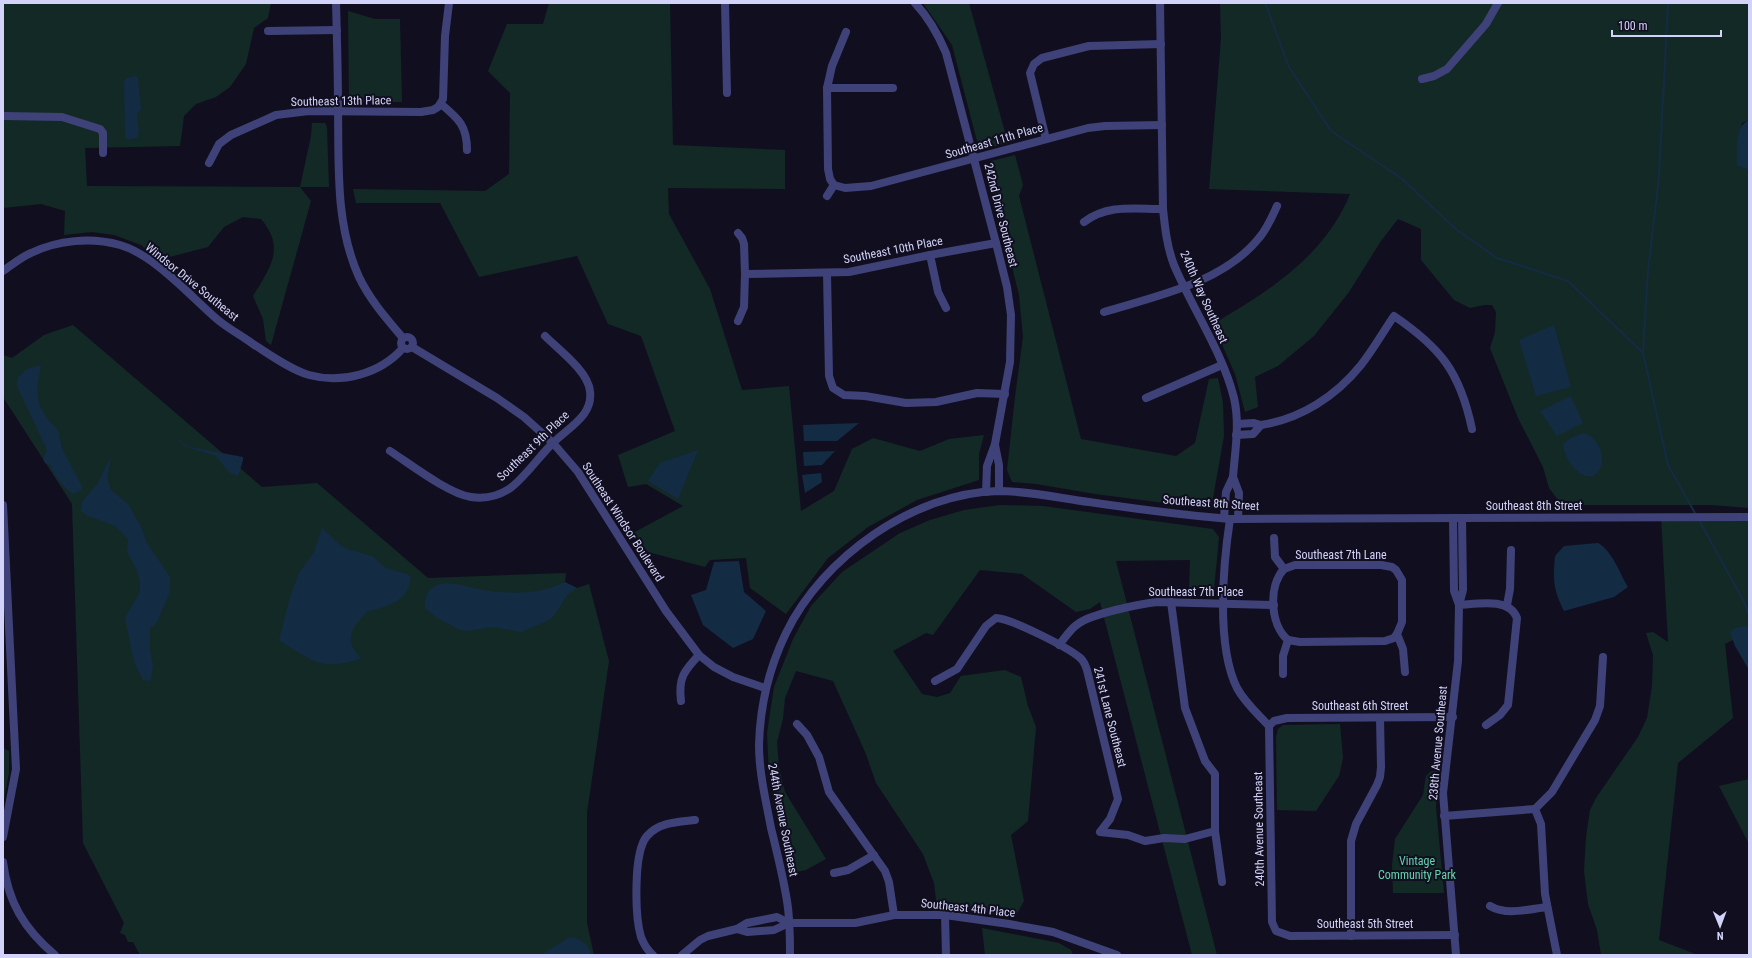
<svg xmlns="http://www.w3.org/2000/svg" width="1752" height="958" font-family="'Roboto Condensed',sans-serif">
<style>
.green{fill:#132926}
.water{fill:#142b44}
.lines{fill:none;stroke-linecap:round;stroke-linejoin:round}
.stream{stroke:#142b44;stroke-width:2}
.minor{stroke:#3f4279;stroke-width:8}
.tertiary{stroke:#3f4279;stroke-width:8}
.labels{text-anchor:middle;dominant-baseline:central;stroke-width:4;stroke-linejoin:round;paint-order:stroke}
.street-label{font-size:12px;fill:#d3d3fa;stroke:#110f1f}
.park-label{font-size:12px;fill:#67d2ad;stroke:#110f1f}
</style>
<rect width="100%" height="100%" fill="#110f1f"/>
<g class="green">
<path d="M3,3H271L268,18L254,28L246,64L230,87L216,97L196,104L184,116L180,146L85,148L87,186L300,187L311,136L312,123H325L327,127L329,187H300L311,201L271,345L266,341L263,319L253,296C270,268 286,248 261,219L243,217L224,227L208,247L158,260L141,245L114,235L92,232L64,235L65,211L41,204L3,208Z"/>
<path d="M549,3H670L673,145L785,150V189L668,188L669,214L710,289L742,390L789,386L801,511L834,491L852,449L873,438L920,451L949,439L984,435L979,454V480L917,500L868,527L828,558L786,614L750,588L746,558L710,560L705,567L648,552L633,533L683,506L646,484L628,487L618,455L675,431L641,336L608,324L577,256L479,277L440,203H356L353,189L485,191L509,174L510,93L488,71L507,24H543Z"/>
<path d="M923,3H969L1008,143L987,148L977,141L952,45Z"/>
<path d="M1220,3H1749V120L1742,123L1737,166L1749,170V508L1712,505H1562L1549,488L1543,467L1518,418L1490,348L1495,332L1496,312L1492,305H1484L1470,308L1454,300L1421,260V229L1398,219L1381,241L1349,292L1314,336L1278,366L1255,377L1258,407L1245,412L1235,374L1213,324C1268,292 1325,256 1350,194L1209,189L1221,38Z"/>
<path d="M348,11L375,19H400L402,102H352L349,99Z"/>
<path d="M1015,155L1023,185L1019,196L1081,439L1176,456L1195,443L1209,379L1218,378L1223,403L1224,436L1211,509L1095,494L1036,484L1012,482L1007,470L1015,397L1023,337L1019,295L988,170L991,161Z"/>
<path d="M73,325L262,487L317,483L428,578L566,573L565,583L577,588L589,584L609,661L587,813V923L594,955H140L133,942H128L125,935L120,933L124,923L83,843L72,504L3,397V355L12,358L44,335Z"/>
<path d="M1000,505L1043,506L1213,529L1219,537L1214,590L1189,589L1190,560L1116,561L1217,955H1192L1100,602L1090,609L1076,612L1022,574L980,570L933,635L926,633L893,651L922,694L937,697L950,693L961,676L1005,670L1021,677L1028,706L1036,727L1028,821L1011,835L1024,901L1015,917L965,909L937,908L934,883L923,854L876,783L866,754L833,681L796,671L785,698L783,719L777,742L779,767L785,792L826,859L806,870L792,873L777,816L769,774L767,733L774,687L793,639L811,606L842,572L900,533L930,520L964,510Z"/>
<path d="M1661,517H1749V632L1725,644L1733,718L1678,763L1659,940L1698,955H1601L1597,930L1588,904L1584,871L1586,837L1590,810L1596,798L1638,737L1647,718L1652,686L1653,655L1646,633L1653,632L1668,642Z"/>
<path d="M1340,724L1343,758L1339,776L1316,811L1277,810L1276,737L1278,729L1283,725Z"/>
<path d="M3,748L9,751V773L3,804Z"/>
<path d="M1431,771H1438L1436,807L1444,893H1393L1392,865L1395,839L1423,795L1426,776Z"/>
<path d="M1749,779V844L1719,786Z"/>
<path d="M982,928L1059,943L1071,950L1073,955H985Z"/>
</g>
<g class="water">
<path d="M133,76L138,77L141,110L137,113L139,132L137,138L127,140L125,136L124,82L125,79Z"/>
<path d="M1749,120V170L1737,166C1738,150 1733,128 1749,120Z"/>
<path d="M1554,325L1571,387L1536,396L1519,340Z"/>
<path d="M41,365L37,389L39,404L48,420L58,430L62,449L82,486L81,490L74,494C65,490 53,475 51,466L45,463L43,459L47,450L17,386L18,377L27,369Z"/>
<path d="M1571,396L1583,423L1557,436L1540,411Z"/>
<path d="M859,423L837,441H804L803,425Z"/>
<path d="M1583,433C1595,435 1604,451 1602,463C1601,469 1597,473 1593,476C1590,476 1585,476 1583,475C1572,470 1564,455 1563,444L1571,438Z"/>
<path d="M171,434L190,447L243,457V460L239,474L237,476L229,472L216,456L187,447Z"/>
<path d="M698,450L678,499L648,481L660,463Z"/>
<path d="M835,451L822,465L804,466L803,452Z"/>
<path d="M112,454L107,478L111,490L128,504L140,525L147,543L170,577V592L156,624L150,628V650L153,665L151,681L143,680L134,662L125,618L140,592V581L136,568L127,552L128,539L115,526L88,516L81,511L82,502L98,483Z"/>
<path d="M821,473L822,482L805,493L802,475Z"/>
<path d="M322,528L340,545L347,549L372,556L386,568L407,574L411,577C408,603 388,605 367,612C351,628 343,641 361,658C349,663 333,666 320,663C311,661 288,646 279,640L290,597L299,573L314,552Z"/>
<path d="M1598,543C1613,552 1619,572 1628,587L1614,597L1564,611C1553,589 1553,580 1555,556L1564,546Z"/>
<path d="M739,561L744,592L766,611L753,639L733,648L703,625L691,595L706,590L714,562Z"/>
<path d="M565,582L577,588L568,594L554,616L547,621L521,632L492,627L468,631L460,630L437,618L425,608C425,598 428,587 440,584C453,581 470,588 483,590C501,593 523,594 542,590C550,589 557,585 565,582Z"/>
<path d="M1744,626L1749,627V670L1735,646L1730,633L1735,628Z"/>
<path d="M570,937C581,939 589,944 591,955H541Z"/>
</g>
<g class="lines">
<g class="stream">
<path d="M1265,3L1289,67L1331,131L1401,178L1457,230L1497,258L1568,281L1643,353L1668,465L1696,515"/>
<path d="M1643,353L1648,271L1659,177L1668,3"/>
<path d="M1699,520L1744,602L1749,615"/>
</g>
<g class="minor">
<path d="M725,3L727,93"/>
<path d="M915,3C929,18 938,34 946,53L996,243L1007,287L1011,315L1010,362L995,444L987,466L986,492"/>
<path d="M1160,3L1163,209C1165,228 1167,247 1174,265C1192,308 1223,353 1234,398C1240,424 1235,451 1233,477"/>
<path d="M268,31L337,30"/>
<path d="M1422,79L1434,76L1447,69L1486,24L1498,3"/>
<path d="M827,88H893"/>
<path d="M441,104C459,119 467,126 467,150"/>
<path d="M3,116L62,117L100,129L103,133V153"/>
<path d="M1046,139L1030,73L1034,64L1042,58L1089,46L1161,44"/>
<path d="M209,163L219,144L231,135L276,115L309,111L421,112L433,110L438,107L443,99L445,36L449,3"/>
<path d="M834,185L845,188L871,186L1088,128L1105,126L1162,125"/>
<path d="M827,196L834,185L830,179L828,169L827,88L832,66L846,32"/>
<path d="M1084,222C1108,204 1134,209 1163,209"/>
<path d="M738,233L742,238L744,244L745,274L744,307L738,321"/>
<path d="M930,255L938,292L946,308"/>
<path d="M3,271C12,265 21,257 31,253C58,240 91,237 120,245C155,255 191,297 218,320C229,329 242,336 253,344C269,354 291,370 309,375C342,384 380,374 403,348"/>
<path d="M827,273L829,376L833,388L844,395L865,396L906,403L936,402L977,393L1005,394"/>
<path d="M745,274L849,272L930,255L996,243"/>
<path d="M1104,312C1156,296 1223,283 1259,238C1267,229 1272,217 1277,206"/>
<path d="M1146,398L1222,365"/>
<path d="M1261,425C1301,419 1336,396 1361,365C1373,350 1383,332 1394,316C1441,348 1460,372 1472,429"/>
<path d="M1236,435L1253,434L1261,425L1254,423L1237,424"/>
<path d="M995,445L999,465V491"/>
<path d="M390,451C410,464 449,494 471,497C484,499 498,496 509,489C523,480 540,455 553,443C563,433 576,425 584,414C589,407 591,399 590,391C588,371 558,349 545,336"/>
<path d="M3,505L16,769L3,837"/>
<path d="M1224,518L1226,492L1233,477L1239,493L1238,519"/>
<path d="M1453,518L1454,591L1459,605L1463,590L1462,518"/>
<path d="M1230,519C1223,565 1216,646 1237,688C1245,703 1258,714 1269,726"/>
<path d="M1274,538L1275,557L1284,569C1268,586 1270,625 1288,640L1283,656V674"/>
<path d="M1284,569L1295,565H1381L1392,567L1396,570L1402,580V622L1397,634L1403,649L1405,672"/>
<path d="M1507,605L1510,589L1511,550"/>
<path d="M1288,640L1300,642L1385,641L1394,638L1397,634"/>
<path d="M1059,645C1065,638 1070,629 1078,624C1090,614 1140,604 1157,602L1274,605"/>
<path d="M935,681L957,669L986,626L996,618C1010,618 1067,647 1079,657C1084,660 1085,665 1087,670L1118,799L1110,819L1100,832L1128,835L1145,841L1164,838L1185,839L1215,831V774L1205,761L1185,708L1171,602"/>
<path d="M681,701C678,678 684,671 699,655"/>
<path d="M797,724L807,735L819,757L829,792L885,871L889,882L894,915"/>
<path d="M1269,726L1272,922L1276,931L1290,936L1455,935"/>
<path d="M1269,726L1274,721L1287,718L1453,717"/>
<path d="M1535,809L1552,792L1595,720L1600,706L1603,657"/>
<path d="M1535,809L1541,824L1545,894L1557,955"/>
<path d="M1444,816L1535,809"/>
<path d="M1215,831L1222,882"/>
<path d="M3,862C8,902 24,929 55,955"/>
<path d="M834,873L848,870L874,855"/>
<path d="M1490,906C1507,916 1529,909 1547,907"/>
<path d="M945,915L946,955"/>
<path d="M737,929L747,932L774,930L789,923H855L894,915H945L1009,924L1053,932L1117,955"/>
<path d="M1351,936V841L1356,824L1377,785L1380,777L1381,767L1380,718"/>
<path d="M653,955C647,950 644,945 641,937C635,917 633,852 647,836C659,822 678,822 695,820"/>
<path d="M682,955L700,940L708,936L737,929L747,923L777,917L789,923"/>
<path d="M1456,955L1443,793L1458,661L1459,605C1477,604 1509,597 1517,618L1508,705L1500,715L1486,725"/>
</g>
<g class="tertiary">
<path d="M336,3C337,38 338,74 338,109C339,165 335,224 359,277C370,300 386,318 403,338"/>
<circle cx="407" cy="343" r="6"/>
<path d="M412,347L497,398L524,417L553,443L578,472L666,611L699,655L714,667L733,677L765,688"/>
<path d="M790,955C790,937 790,919 787,901C783,876 777,852 771,828C766,801 759,773 759,745C760,706 769,668 786,633C823,557 913,493 998,491C1029,491 1059,498 1089,502C1136,509 1183,515 1230,519L1749,517"/>
</g>
</g>
<g class="labels">
<g class="street-label">
<text transform="translate(341 101) rotate(-1)">Southeast 13th Place</text>
<text transform="translate(994 141) rotate(-16)">Southeast 11th Place</text>
<text transform="translate(1001 215) rotate(76)">242nd Drive Southeast</text>
<text transform="translate(893 250) rotate(-11)">Southeast 10th Place</text>
<text transform="translate(192 282) rotate(39)">Windsor Drive Southeast</text>
<text transform="translate(1204 297) rotate(66)">240th Way Southeast</text>
<text transform="translate(533 446) rotate(-44)">Southeast 9th Place</text>
<text transform="translate(1211 503) rotate(4)">Southeast 8th Street</text>
<text x="1534" y="506">Southeast 8th Street</text>
<text transform="translate(623 522) rotate(57)">Southeast Windsor Boulevard</text>
<text x="1341" y="555">Southeast 7th Lane</text>
<text x="1196" y="592">Southeast 7th Place</text>
<text x="1360" y="706">Southeast 6th Street</text>
<text transform="translate(1110 717) rotate(76)">241st Lane Southeast</text>
<text transform="translate(1438 743) rotate(-85)">238th Avenue Southeast</text>
<text transform="translate(783 820) rotate(79)">244th Avenue Southeast</text>
<text transform="translate(1259 829) rotate(-91)">240th Avenue Southeast</text>
<text transform="translate(968 908) rotate(6)">Southeast 4th Place</text>
<text x="1365" y="924">Southeast 5th Street</text>
</g>
<g class="park-label">
<text x="1417" y="861">Vintage<tspan x="1417" dy="14">Community Park</tspan></text>
</g>
</g>
<rect width="1752" height="958" fill="none" stroke="#d3d3fa" stroke-width="8"/>
<g transform="translate(1720 926) rotate(179)" stroke="#110f1f" stroke-width="3" paint-order="stroke">
<path d="M0-3L7 15L0 10L-7 15Z" fill="#d3d3fa"/>
<text y="-6" font-size="11" font-weight="bold" text-anchor="middle" fill="#d3d3fa">N</text>
</g>
<path d="M1612 30v6h109v-6" fill="none" stroke="#d3d3fa" stroke-width="2"/>
<text x="1618" y="30" font-size="12" fill="#d3d3fa" stroke="#110f1f" stroke-width="3" paint-order="stroke">100 m</text>
</svg>
